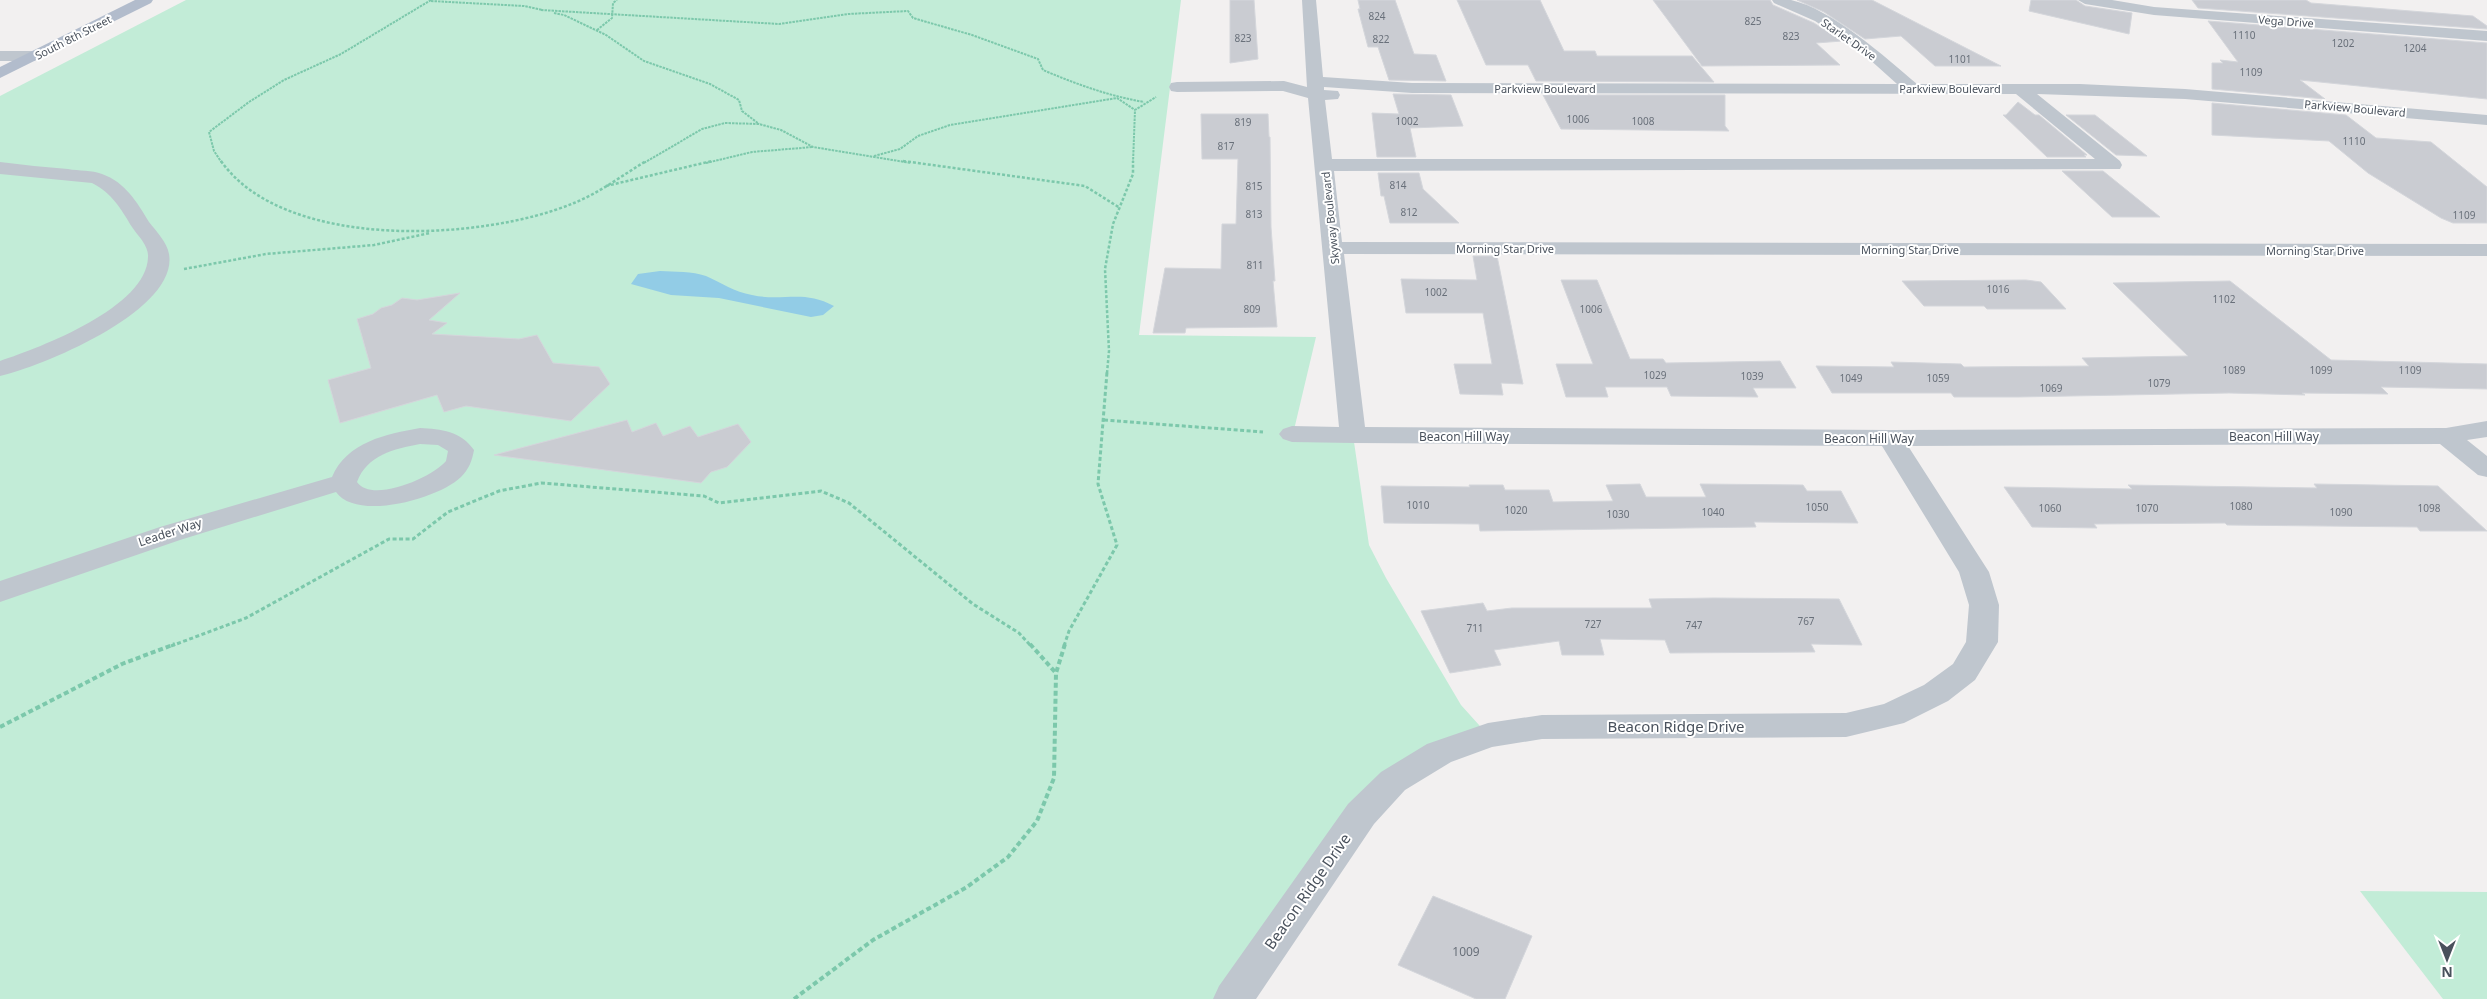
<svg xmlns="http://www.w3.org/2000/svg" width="2487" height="999" font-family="'Noto Sans',sans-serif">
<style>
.green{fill:#c2ecd7}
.water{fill:#92cce6}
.building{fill:#caccd2;stroke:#d4d6db}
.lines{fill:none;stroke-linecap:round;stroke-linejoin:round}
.path-far3{stroke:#7cc8ab;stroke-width:2;stroke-dasharray:2.5 1;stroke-linecap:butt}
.path-far2{stroke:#7cc8ab;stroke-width:2.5;stroke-dasharray:3 2;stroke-linecap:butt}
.path-far1{stroke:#7cc8ab;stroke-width:3;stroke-dasharray:4 2.5;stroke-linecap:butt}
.path{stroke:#7cc8ab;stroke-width:4;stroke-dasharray:5 3;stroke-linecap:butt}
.minor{fill:#bfc6ce;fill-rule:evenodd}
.major{fill:#b2bccc;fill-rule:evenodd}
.labels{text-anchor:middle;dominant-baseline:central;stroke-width:4;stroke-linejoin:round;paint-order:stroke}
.number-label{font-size:10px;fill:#69707a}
.far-street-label{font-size:11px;fill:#49515c;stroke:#fff}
.street-label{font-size:12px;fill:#49515c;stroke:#fff}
.near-number-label{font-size:12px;fill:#69707a}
.near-street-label{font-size:15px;fill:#49515c;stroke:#fff}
</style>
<rect width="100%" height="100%" fill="#f2f0f0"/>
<g class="green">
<path d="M186,0H1181L1139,335L1316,337L1293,434L1353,435L1369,545L1386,578L1461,705L1488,735L1393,781L1233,999H0V96Z"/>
<path d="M2360,891L2487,892V999H2443Z"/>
</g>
<path class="water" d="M660,271C675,272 692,271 706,276C722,283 734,292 752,295C783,302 803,289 834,306L823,315L811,317L719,298L671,295L631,284L638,274Z"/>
<g class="building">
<path d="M1230,0H1254L1258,59L1230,63Z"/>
<path d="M1358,0H1395L1414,54L1436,55L1446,81L1389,80L1378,47H1368L1358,9H1360Z"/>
<path d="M1457,0H1540L1564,51H1595L1597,56H1692L1714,82L1536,81L1528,65H1486Z"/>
<path d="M1653,0H1770L1773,5L1814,23L1842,41L1816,43L1840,65L1702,66Z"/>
<path d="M1797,0H1872L2001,66H1935L1901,36L1865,39L1824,12Z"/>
<path d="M2031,0H2076L2085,6L2132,13L2129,34L2029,11Z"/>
<path d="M2192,0H2306L2311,3L2473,16L2487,26V29L2198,8Z"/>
<path d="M2208,21L2487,43V99L2300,80L2325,99L2212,89V63H2223L2220,60L2238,62Z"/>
<path d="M1393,94L1451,95L1463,126L1410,128L1416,157H1377L1372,113L1399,114Z"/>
<path d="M1543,95H1725V126L1729,131L1561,129Z"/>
<path d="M2018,102L2035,115H2039L2087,155H2084L2086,157H2047L2003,115H2006Z"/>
<path d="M2212,103L2346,115L2376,138L2431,142L2487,187V223H2453L2441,218L2368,173L2329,141L2212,135Z"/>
<path d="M1201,114H1268L1269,137H1270L1271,227L1275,281H1273L1277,327L1186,328L1185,333H1153L1165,268L1221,269L1222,224H1236L1238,159H1202Z"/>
<path d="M2066,115H2095L2147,156L2116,155Z"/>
<path d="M2062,171H2103L2160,217H2112Z"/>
<path d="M1378,173H1419L1423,189L1459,223H1390L1384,196H1381Z"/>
<path d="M1473,256H1497L1523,384L1501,383L1503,395L1460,394L1454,364H1492L1483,313H1406L1401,279L1477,280Z"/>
<path d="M1561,280H1597L1630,359H1663L1666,363L1780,361L1796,388H1753L1758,397L1671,396L1667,387H1605L1608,397H1566L1556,364H1593Z"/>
<path d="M2026,280L2041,282L2066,309H1987L1984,306H1924L1902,281Z"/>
<path d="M2230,281L2331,360L2487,364V389L2381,387L2388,394L2302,393L2305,395L2229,393L2018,397H1954L1951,393H1832L1816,366L1894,367L1891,362L1961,364L1964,367L2089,366L2082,358L2188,356L2113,283Z"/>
<path d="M460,293L429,320L447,323L432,334L519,339L537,335L553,363L599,367L610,384L571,421L466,406L444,412L437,395L340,423L328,380L371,368L357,319L373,314L381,308L392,305L402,298L417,300Z"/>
<path d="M627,420L632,432L656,423L663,436L690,426L698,437L738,424L751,442L727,467L711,472L701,483L494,455Z"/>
<path d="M1640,484L1646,497H1706L1700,484L1803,485L1807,491H1841L1858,523L1754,522L1756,527L1480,531L1479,524L1384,523L1381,486L1470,487L1469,485H1503L1505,490H1549L1553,502L1613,501L1606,485Z"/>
<path d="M2314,484L2438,486L2487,531H2420L2417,527L2227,525L2225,523L2094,524L2097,528L2032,527L2004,487L2132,489L2128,485L2317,488Z"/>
<path d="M1714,598L1839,599L1862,645L1811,644L1815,652L1670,653L1665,640L1600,639L1604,655H1562L1559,641L1494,650L1501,665L1450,673L1421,611L1483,603L1487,611L1512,608H1652L1649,599Z"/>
<path d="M1433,896L1532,936L1505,999H1476L1398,965Z"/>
</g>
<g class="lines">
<g class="path-far3">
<path d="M431,1L524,6L543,10"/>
<path d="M541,10L779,24L848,14L908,11L913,18L972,35L1038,59L1043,70C1076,84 1109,96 1144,102"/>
<path d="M554,13L564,15L606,35L644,61L710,84L739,100L742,111L759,124"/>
<path d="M597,30L612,18L613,3L617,0"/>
<path d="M874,156L900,149L918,136L950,125L1117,98L1135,110"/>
<path d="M222,163L214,151L209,132L249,102L284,80L341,54L431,0"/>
<path d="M644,163L702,129L725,123L759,124L781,130L813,147L911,163"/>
<path d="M706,163L752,152L813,147"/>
<path d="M1133,163L1135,110L1156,97"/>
</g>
<g class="path-far2">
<path d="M221,161C285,252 483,241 574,203C599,193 623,175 646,161"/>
<path d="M903,161L1085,186L1120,208"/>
<path d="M606,186L712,161"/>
<path d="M184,269L266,254L374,245L430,233"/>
<path d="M1107,373L1109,351L1105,269L1113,224L1133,174V161"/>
</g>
<g class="path-far1">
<path d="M1104,420L1263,432"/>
<path d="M171,646L246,618L389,539H413L448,512L499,491L541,483L704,496L719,503L821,491L849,503L973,604L1019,633L1031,646"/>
<path d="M1064,646L1069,631L1117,545L1098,484L1107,372"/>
</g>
<g class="path">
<path d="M1030,644L1056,673"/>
<path d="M0,727L122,664L175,644"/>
<path d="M794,999L873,940L967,887L1008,857L1037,821L1054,778L1056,673L1065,644"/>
</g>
<g class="minor">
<path d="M1302,0H1316L1323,77L1412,83L1897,84L1858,49L1815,21L1774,3L1772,0C1778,0 1785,0 1791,0C1832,9 1885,57 1917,84H2080L2185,89L2487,115V125L2185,99L2037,94L2120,161L2122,165L2120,169L1334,171L1342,242L2487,244V256L1344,254L1365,427L1890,430L2446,428L2487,421V437L2467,440L2487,456V477L2478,475L2440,444L1908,446L1989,572L1999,605L1998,642L1975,680L1948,701L1904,723L1846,737L1542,739L1492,747L1451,762L1405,790L1374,824L1256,999H1213L1219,986L1348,804L1381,772L1427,744L1488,723L1542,715L1846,713L1884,704L1924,685L1953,664L1966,642L1969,605L1959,572L1882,446L1353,443L1292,442L1283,439L1279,434L1283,429L1292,426L1339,427L1308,98L1283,91L1177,92L1171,91L1169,87L1171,83L1177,82L1284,81L1307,87ZM1324,87L1412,93L2016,94L2095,159H1332L1325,100L1338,99L1340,95L1338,91L1324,90Z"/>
<path d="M2078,0H2112L2154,7L2487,31V41L2154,15L2085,4Z"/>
<path d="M0,51H34L42,56L34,61H0Z"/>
<path d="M0,162C23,165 45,167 68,169C79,171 92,170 102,174C125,182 137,202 149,222C156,231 167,242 169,254C179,310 43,366 0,376V361C42,347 147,307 148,257C149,246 138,236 132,227C121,209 112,193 92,183L0,174Z"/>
<path d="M420,428C441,429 461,431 474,450C472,461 469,469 461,477C440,498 357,522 336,492L180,540L0,602V581L160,527L332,477C347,442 386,434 420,428ZM420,444L438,445L448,451L446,461C433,477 372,504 357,482C367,455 394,449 420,444Z"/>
</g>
<path class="major" d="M135,0H153L151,3L0,78V67Z"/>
</g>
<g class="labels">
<g class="number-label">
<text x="1377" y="16">824</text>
<text x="1753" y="21">825</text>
<text x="2244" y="35">1110</text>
<text x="1791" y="36">823</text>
<text x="1243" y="38">823</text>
<text x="1381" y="39">822</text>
<text x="2343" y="43">1202</text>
<text x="2415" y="48">1204</text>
<text x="1960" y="59">1101</text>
<text x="2251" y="72">1109</text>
<text x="1578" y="119">1006</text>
<text x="1407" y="121">1002</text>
<text x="1643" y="121">1008</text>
<text x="1243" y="122">819</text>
<text x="2354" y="141">1110</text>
<text x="1226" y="146">817</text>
<text x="1398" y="185">814</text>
<text x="1254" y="186">815</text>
<text x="1409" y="212">812</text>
<text x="1254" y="214">813</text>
<text x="2464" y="215">1109</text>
<text x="1255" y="265">811</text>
<text x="1998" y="289">1016</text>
<text x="1436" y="292">1002</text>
<text x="2224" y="299">1102</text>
<text x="1252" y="309">809</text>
<text x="1591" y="309">1006</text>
<text x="2234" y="370">1089</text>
<text x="2321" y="370">1099</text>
<text x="2410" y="370">1109</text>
<text x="1655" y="375">1029</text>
<text x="1752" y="376">1039</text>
<text x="1851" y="378">1049</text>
<text x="1938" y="378">1059</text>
<text x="2159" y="383">1079</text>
<text x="2051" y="388">1069</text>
<text x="1418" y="505">1010</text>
<text x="2241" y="506">1080</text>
<text x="1817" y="507">1050</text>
<text x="2050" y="508">1060</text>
<text x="2147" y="508">1070</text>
<text x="2429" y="508">1098</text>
<text x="1516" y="510">1020</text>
<text x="1713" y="512">1040</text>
<text x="2341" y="512">1090</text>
<text x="1618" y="514">1030</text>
<text x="1806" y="621">767</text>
<text x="1593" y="624">727</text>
<text x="1694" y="625">747</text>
<text x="1475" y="628">711</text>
</g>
<g class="far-street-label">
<text transform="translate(2286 21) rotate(4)">Vega Drive</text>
<text transform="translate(73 37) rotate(-27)">South 8th Street</text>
<text transform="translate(1849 39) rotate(35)">Starlet Drive</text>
<text x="1545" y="88">Parkview Boulevard</text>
<text x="1950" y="88">Parkview Boulevard</text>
<text transform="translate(2355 108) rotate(5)">Parkview Boulevard</text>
<text transform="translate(1330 218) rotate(-96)">Skyway Boulevard</text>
<text x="1505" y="248">Morning Star Drive</text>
<text x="1910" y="249">Morning Star Drive</text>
<text x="2315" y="250">Morning Star Drive</text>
</g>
<g class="street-label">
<text x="1464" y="436">Beacon Hill Way</text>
<text x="2274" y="436">Beacon Hill Way</text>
<text x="1869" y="438">Beacon Hill Way</text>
<text transform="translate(170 532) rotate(-18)">Leader Way</text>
</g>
<g class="near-number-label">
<text x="1466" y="951">1009</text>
</g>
<g class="near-street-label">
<text x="1676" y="726">Beacon Ridge Drive</text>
<text transform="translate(1307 891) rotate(-55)">Beacon Ridge Drive</text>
</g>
</g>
<g transform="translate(2447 959) rotate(180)" stroke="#ffffff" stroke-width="4" paint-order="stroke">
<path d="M0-4L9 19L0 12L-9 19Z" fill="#49515c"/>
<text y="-8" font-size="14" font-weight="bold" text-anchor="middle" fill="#49515c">N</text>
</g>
</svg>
